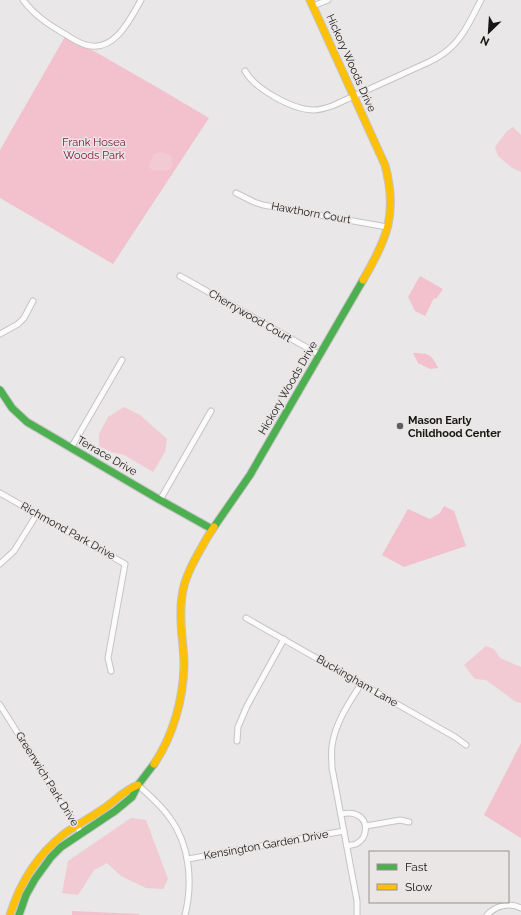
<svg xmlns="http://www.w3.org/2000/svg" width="521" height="915" font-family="Raleway,sans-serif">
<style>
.green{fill:#f2c1cd}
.water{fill:#f1cad3}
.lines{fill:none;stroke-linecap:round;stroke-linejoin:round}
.street-casing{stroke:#c5c4c4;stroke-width:7}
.fast-casing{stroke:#c5c4c4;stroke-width:9}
.slow-casing{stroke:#c5c4c4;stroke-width:9}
.street{stroke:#fcfbfb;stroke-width:5}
.fast{stroke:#4caf50;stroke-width:7}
.slow{stroke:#ffc107;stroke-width:7}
.poi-dot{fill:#605e5e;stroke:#eae6e6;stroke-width:1.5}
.labels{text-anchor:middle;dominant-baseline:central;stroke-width:3;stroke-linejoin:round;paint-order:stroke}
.street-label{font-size:11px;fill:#161515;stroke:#eae6e6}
.park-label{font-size:11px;fill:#780f3a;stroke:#eae6e6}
.poi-label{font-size:11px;font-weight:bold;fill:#161515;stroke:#eae6e6;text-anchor:start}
</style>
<rect width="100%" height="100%" fill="#e9e7e7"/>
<g class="green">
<path d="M66,35L160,89L209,118L113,264L0,198V150Z"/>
<path d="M420,276L443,289L436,299L434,298L425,316L415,311L408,297Z"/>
<path d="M413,353C427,353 432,354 438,368L430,369L418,363Z"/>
<path d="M444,506L454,511L466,546L404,567L382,555L408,509L430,519L440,513Z"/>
<path d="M521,743V838L484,815Z"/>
<path d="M72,911L139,914V915H72Z"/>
</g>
<g class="water">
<path d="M513,127L521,135V172L512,168L498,156L495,147L507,131Z"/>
<path d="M160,152L171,155L173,165L169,170L160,171L152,170L148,166L154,154Z"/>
<path d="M124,407L140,415L167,439L165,452L153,472L124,455L111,452L99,446V434L108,417Z"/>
<path d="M486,646L494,649L500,658L521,667V703L516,702L486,680L475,679L464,665Z"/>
<path d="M131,818L146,820L168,879L163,889L146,888L121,876L107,863L94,870L78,895L62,893L68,861Z"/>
</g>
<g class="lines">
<g class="street-casing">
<g id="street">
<path d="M23,0C34,15 48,24 63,33C70,37 78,43 86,45C114,53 130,20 141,0"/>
<path d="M313,6L328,0"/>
<path d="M245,71C255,89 293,110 314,110C320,110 326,108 332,106L429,62C435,59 442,55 448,50C463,38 472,17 481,0"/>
<path d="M236,193L254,202L263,205L387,227"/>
<path d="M180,276L320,355"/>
<path d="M0,334L18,324L24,318L33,301"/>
<path d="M71,448L122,360"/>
<path d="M0,493L125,564L108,658L111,671"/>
<path d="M160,500L211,411"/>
<path d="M0,564L14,551L37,514"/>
<path d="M246,618L455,737L466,745"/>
<path d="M0,705L81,833"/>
<path d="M237,741L238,727L247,706L284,639"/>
<path d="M138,785C149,795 161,805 170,818C190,845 193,883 185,915"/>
<path d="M341,814C346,813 352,812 357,815C369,820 368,838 356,844C353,845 350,845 347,846"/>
<path d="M366,826L400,820L409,822"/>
<path d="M188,859L344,831"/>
<path d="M357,915V901L332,768C332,761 331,754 332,746C335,723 349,703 361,684"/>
<path d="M487,915C495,906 509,902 521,908"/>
</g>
</g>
<g class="fast-casing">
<g id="fast">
<path d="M0,390L12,408L27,422L160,500L212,529"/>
<path d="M214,527L250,475L363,280"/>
<path d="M19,915L26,895L35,879L51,857L61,847L115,811L132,797L138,785L154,764"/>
</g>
</g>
<g class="slow-casing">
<g id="slow">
<path d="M310,0L385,165C398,214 387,239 363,280"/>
<path d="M154,764C173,736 183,700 184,666C184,642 178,621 182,596C184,578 194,561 203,545C206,539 210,533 214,527"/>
<path d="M10,915C20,883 37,855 64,834C76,825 90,818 103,809C115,801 124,790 138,785"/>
</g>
</g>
<use href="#street" class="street"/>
<use href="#fast" class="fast"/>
<use href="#slow" class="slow"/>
</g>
<circle class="poi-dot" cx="400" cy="426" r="4"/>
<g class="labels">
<g class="street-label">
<text transform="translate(351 63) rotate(66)">Hickory Woods Drive</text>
<text transform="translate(311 213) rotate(10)">Hawthorn Court</text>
<text transform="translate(250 316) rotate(30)">Cherrywood Court</text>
<text transform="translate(288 388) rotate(-60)">Hickory Woods Drive</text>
<text transform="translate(107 456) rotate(30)">Terrace Drive</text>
<text transform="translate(68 531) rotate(29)">Richmond Park Drive</text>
<text transform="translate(357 681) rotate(30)">Buckingham Lane</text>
<text transform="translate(47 779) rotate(58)">Greenwich Park Drive</text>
<text transform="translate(266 845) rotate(-10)">Kensington Garden Drive</text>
</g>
<g class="park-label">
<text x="94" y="142">Frank Hosea<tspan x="94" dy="13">Woods Park</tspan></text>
</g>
<g class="poi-label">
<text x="408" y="420">Mason Early<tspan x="408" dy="13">Childhood Center</tspan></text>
</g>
</g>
<rect x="369" y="851" width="140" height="52" fill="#eae6e6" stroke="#959292"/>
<rect x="377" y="864" width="20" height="6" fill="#4caf50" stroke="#959292"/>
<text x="405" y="871" font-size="12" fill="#161515">Fast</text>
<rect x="377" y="884" width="20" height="6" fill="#ffc107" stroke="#959292"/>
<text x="405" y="891" font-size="12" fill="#161515">Slow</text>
<g transform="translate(489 32) rotate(205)" stroke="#eae6e6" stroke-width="3" paint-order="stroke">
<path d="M0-3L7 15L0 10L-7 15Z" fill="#161515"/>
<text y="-6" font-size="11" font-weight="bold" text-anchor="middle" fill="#161515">N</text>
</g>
</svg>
